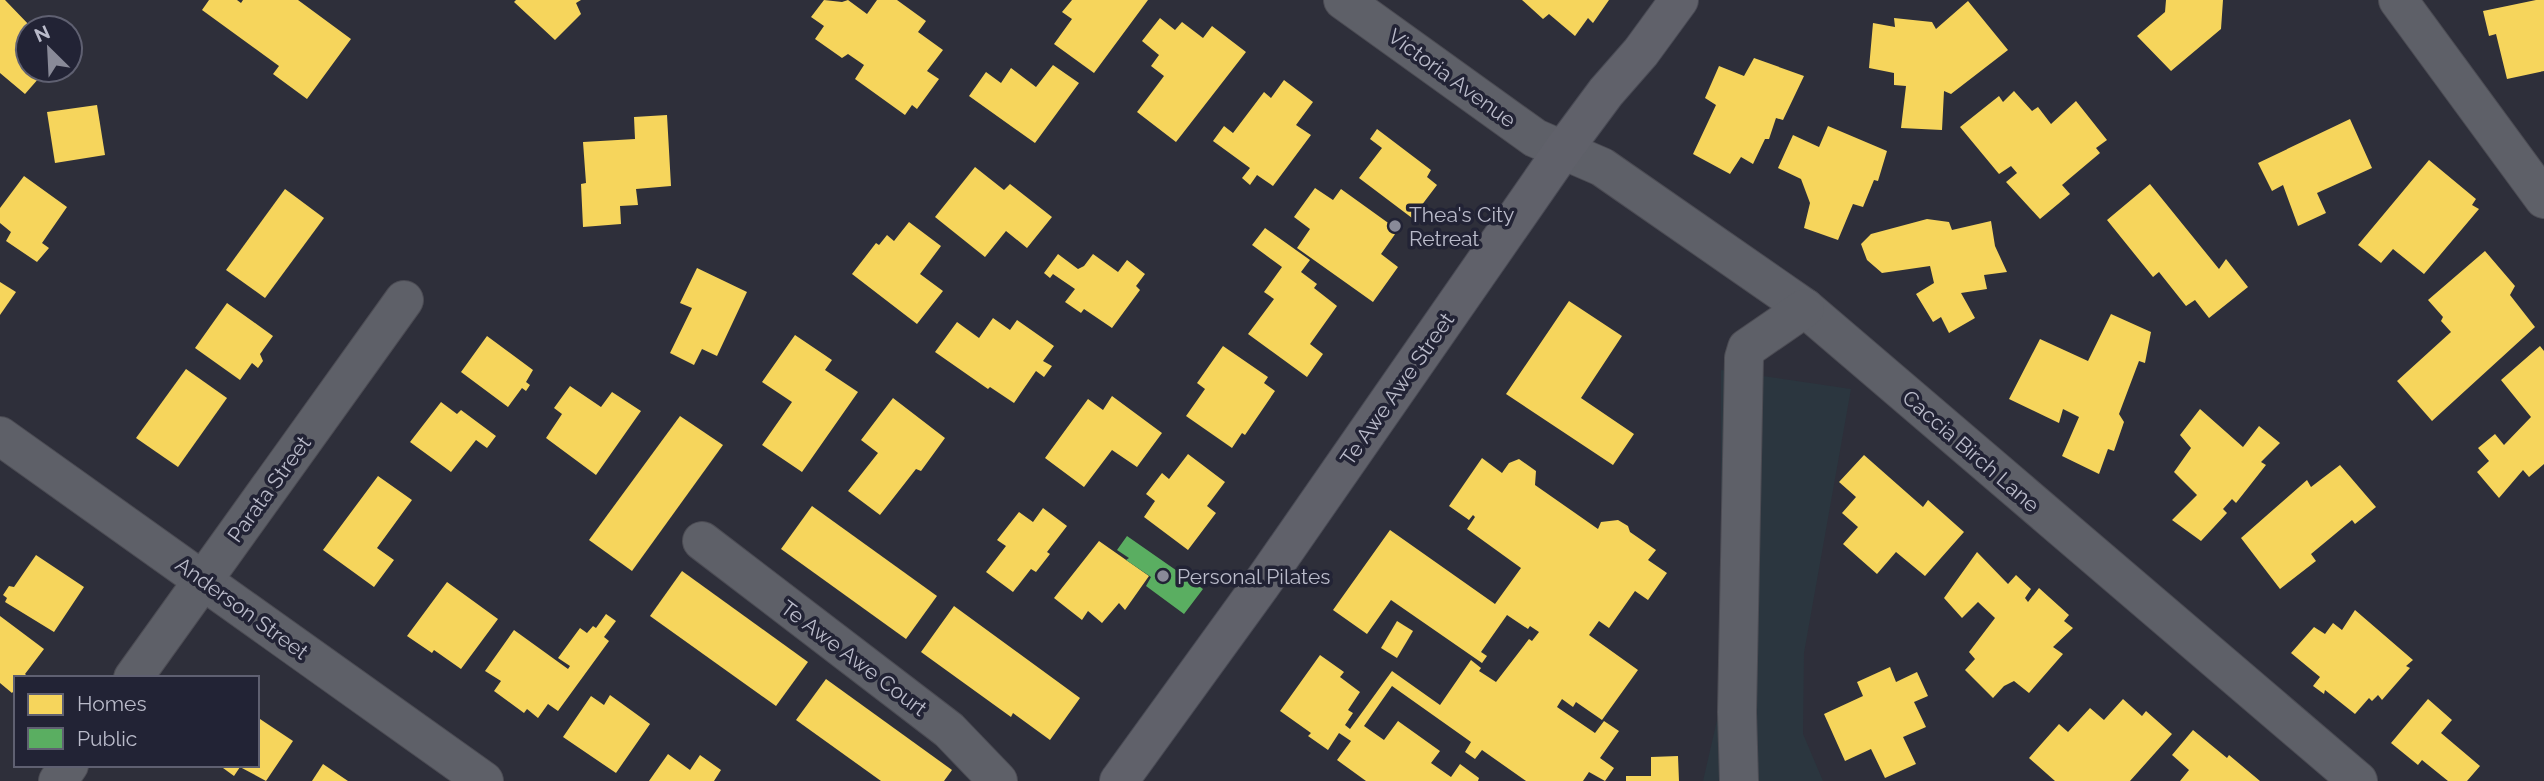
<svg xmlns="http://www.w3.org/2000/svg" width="2544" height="781" font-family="Raleway,sans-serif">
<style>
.green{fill:#2b363f}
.homes{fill:#f6d55c}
.public{fill:#5aae61}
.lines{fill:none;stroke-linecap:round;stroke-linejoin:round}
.minor-casing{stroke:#4c4c54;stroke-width:40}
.major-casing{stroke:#494a54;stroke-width:40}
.minor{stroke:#5e6068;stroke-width:38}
.major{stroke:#60616a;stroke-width:38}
.poi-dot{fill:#898a98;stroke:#222335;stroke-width:2.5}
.labels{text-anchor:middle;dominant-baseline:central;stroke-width:7;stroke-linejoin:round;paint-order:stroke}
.street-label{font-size:21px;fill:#babbca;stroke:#222335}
.poi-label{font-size:21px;fill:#babbca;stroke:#222335;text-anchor:start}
</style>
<rect width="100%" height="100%" fill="#2e2f3a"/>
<path class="green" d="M1721,370L1851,389L1804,653L1803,734L1823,781H1703L1721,703Z"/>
<g class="homes">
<path d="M0,0H5L32,28H28V70H46L25,94L0,73Z"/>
<path d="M209,0H237L241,3L243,0H298L351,39L307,99L273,74L279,66L202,10Z"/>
<path d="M516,0H581L576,3L581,14L555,40L514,2Z"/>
<path d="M824,0L842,2L848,0L867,14L877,0H897L926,21L918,32L943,50L927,71L939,79L917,109L912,105L905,115L855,79L864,65L848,54L842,58L815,39L824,26L811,17Z"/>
<path d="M1072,0H1148L1094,73L1054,44L1072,19L1062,12Z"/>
<path d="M1522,0H1609L1593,23L1588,18L1575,36L1549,14L1543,19Z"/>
<path d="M2166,0H2223L2221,29L2171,71L2137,36L2165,12Z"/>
<path d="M2536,0H2544V71L2507,79L2496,34L2489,36L2483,11Z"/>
<path d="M1968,1L2008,50L1951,94L1944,91L1942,130L1901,128L1906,86L1894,85V73L1869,68L1873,23L1895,27L1894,18L1932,22L1936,29Z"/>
<path d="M1160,18L1175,30L1182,22L1203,38L1212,26L1246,52L1176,142L1137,112L1164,76L1151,66L1159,55L1142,41Z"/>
<path d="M1754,58L1804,76L1783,120L1776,118L1769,139H1765L1753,164L1741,157L1730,174L1693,154L1716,105L1705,98L1719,66L1744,76Z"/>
<path d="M1053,65L1079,83L1035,143L969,96L986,72L1001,83L1011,68L1036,87Z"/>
<path d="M1284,80L1313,102L1296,125L1311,135L1273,186L1257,175L1250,185L1242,178L1250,168L1213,141L1224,126L1233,133L1264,92L1271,98Z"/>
<path d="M2014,91L2032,111L2038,107L2051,124L2076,101L2107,140L2096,148L2100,153L2062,185L2070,194L2040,219L2006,182L2017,173L2011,166L1999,174L1960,127L1999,96L2003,102Z"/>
<path d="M97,105L105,155L55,163L47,112Z"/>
<path d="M667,115L671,186L636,189L638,205L620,206L621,224L583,227L581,184L586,183L583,142L635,139L634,117Z"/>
<path d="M2350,119L2372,168L2317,193L2326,213L2298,226L2283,185L2272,191L2258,163Z"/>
<path d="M1828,126L1887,151L1878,181L1874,180L1863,207L1853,204L1838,240L1804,228L1810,203L1801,179L1778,168L1793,135L1819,147Z"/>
<path d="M1377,129L1431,170L1427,177L1437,185L1412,218L1359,178L1382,148L1370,139Z"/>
<path d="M2429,160L2476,199L2472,205L2479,209L2424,274L2393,249L2381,263L2358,245Z"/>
<path d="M975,167L1004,190L1010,184L1052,217L1027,248L1006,231L985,257L935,217Z"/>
<path d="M24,176L67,207L42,243L49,248L37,262L6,241L11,232L0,223V208Z"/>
<path d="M2150,184L2219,269L2226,259L2248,287L2209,318L2195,300L2186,306L2159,272L2153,277L2107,220Z"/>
<path d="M1315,188L1333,200L1341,189L1398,230L1381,254L1398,267L1373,302L1297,248L1310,229L1294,217Z"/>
<path d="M285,189L324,218L265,298L226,270Z"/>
<path d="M1927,219L1949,222L1952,230L1991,221L1995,246L2007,272L1984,275L1987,289L1961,293L1975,318L1949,333L1941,317L1933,322L1916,294L1934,283L1930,266L1882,273L1867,260L1861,244L1871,234Z"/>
<path d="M909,222L941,246L920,274L943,291L917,324L852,274L876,243L879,245L887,235L894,241Z"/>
<path d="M1265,228L1310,260L1301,272L1317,284L1314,288L1337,306L1310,344L1323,354L1307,377L1248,334L1274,299L1264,292L1282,267L1252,245Z"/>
<path d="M2485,251L2515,286L2510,295L2535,327L2432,421L2397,381L2451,332L2441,321L2443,317L2428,300Z"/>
<path d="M1058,254L1078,269L1084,266L1093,254L1118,272L1127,260L1145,274L1136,286L1140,290L1112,328L1084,309L1081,313L1065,302L1075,289L1053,274L1050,278L1044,273Z"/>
<path d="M697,268L747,292L717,356L702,349L694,365L670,353L692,308L680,303Z"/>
<path d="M0,282L16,292L0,315Z"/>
<path d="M1569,301L1622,336L1581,398L1634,434L1613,465L1506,394Z"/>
<path d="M227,303L273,336L260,354L263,361L258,368L252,363L240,380L195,348Z"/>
<path d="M2111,314L2151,332L2145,363L2139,361L2119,414L2124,422L2114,451L2108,449L2099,474L2062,456L2079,417L2063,409L2059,423L2009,399L2040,339L2088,361Z"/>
<path d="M993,318L1010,330L1017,320L1054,346L1043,361L1052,366L1044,377L1036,371L1014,403L990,387L988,389L935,352L957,322L979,338Z"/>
<path d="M795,335L832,360L825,370L858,392L802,472L762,445L792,402L762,382Z"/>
<path d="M487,336L533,370L526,382L530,385L526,391L522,388L508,407L461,372Z"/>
<path d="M1223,346L1268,377L1264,383L1275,391L1245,435L1242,433L1232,448L1186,416L1205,389L1197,383Z"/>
<path d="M2540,346L2544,351V464L2529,477L2523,470L2499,498L2477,472L2489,461L2478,448L2495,434L2504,445L2531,417L2501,380Z"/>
<path d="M186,369L227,398L178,467L136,438Z"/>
<path d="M570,386L601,407L612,392L641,411L596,475L546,438L562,414L554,408Z"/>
<path d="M1112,396L1162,433L1137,467L1112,450L1084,487L1045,458L1088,399L1103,410Z"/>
<path d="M893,398L945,438L921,471L916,469L880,515L848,491L878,453L861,440Z"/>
<path d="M441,402L457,414L461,410L496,436L487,448L476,440L451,472L410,442Z"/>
<path d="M2200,409L2243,447L2259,426L2280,443L2261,462L2266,465L2236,503L2232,499L2223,509L2227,513L2201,541L2172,520L2197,495L2174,472L2191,448L2180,435Z"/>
<path d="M680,416L723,445L632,571L589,540Z"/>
<path d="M1188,454L1225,482L1207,506L1216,513L1188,550L1144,517L1155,501L1146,494L1162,473L1169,479Z"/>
<path d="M1864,455L1923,507L1928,500L1964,532L1925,576L1896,552L1877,574L1843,544L1858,527L1842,513L1856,497L1839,482Z"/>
<path d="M1482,458L1502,473L1509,463L1519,459L1536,471L1535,485L1598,529L1601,522L1618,520L1628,526L1630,532L1656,550L1648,560L1667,573L1648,600L1635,591L1609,628L1599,621L1589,635L1638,670L1602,720L1576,702L1573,707L1562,699L1557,707L1595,733L1604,721L1619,731L1600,758L1614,768L1605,781L1589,772L1583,781H1526L1482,750L1475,759L1465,752L1471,742L1392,686L1364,726L1384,740L1398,721L1440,751L1431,763L1451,777L1460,764L1479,778L1478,781H1366L1337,760L1351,741L1339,733L1328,750L1308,736L1311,733L1280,711L1320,655L1344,672L1340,677L1360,692L1348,710L1353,713L1345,725L1350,729L1392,671L1440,705L1471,660L1481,668L1479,671L1496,682L1529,639L1532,641L1539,632L1530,626L1528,629L1507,615L1481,652L1487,656L1482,663L1391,600L1367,634L1333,610L1390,530L1495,604L1521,568L1467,529L1475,517L1473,515L1469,520L1449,506Z"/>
<path d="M2340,465L2376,507L2355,524L2352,520L2311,554L2316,561L2280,589L2241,538L2307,480L2311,487Z"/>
<path d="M378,476L412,500L377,548L394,560L374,587L323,550Z"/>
<path d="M812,506L937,596L906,639L781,549Z"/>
<path d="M1043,508L1067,526L1047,552L1050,554L1036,572L1031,569L1013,592L986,572L1006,546L997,540L1019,512L1033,522Z"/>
<path d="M1099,541L1149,576L1125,610L1119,603L1102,623L1088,611L1082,620L1054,598Z"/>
<path d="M1977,552L2008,584L2016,575L2031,589L2025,598L2028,602L2039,588L2069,615L2064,621L2073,628L2053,647L2063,654L2029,693L2014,681L2004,686L1993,698L1965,670L1975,659L1969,652L1995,618L1978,602L1962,618L1944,598Z"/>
<path d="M36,555L84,587L54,632L5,602L7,598L3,595L9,586L14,587Z"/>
<path d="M682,571L808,662L776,706L650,616Z"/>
<path d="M447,582L498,619L461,669L434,650L432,653L407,636Z"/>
<path d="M954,606L1080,698L1050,740L1013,713L1011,717L921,652Z"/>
<path d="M2355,610L2413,660L2406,666L2410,668L2382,700L2378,695L2372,701L2369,698L2355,714L2325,690L2324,694L2313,686L2320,677L2291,653L2314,627L2325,634L2333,623L2342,630Z"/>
<path d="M606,614L616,621L604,637L609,641L558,711L548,704L538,718L527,709L524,713L494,691L501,681L485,671L514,630L568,669L570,666L558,658L580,628L587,633L593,626L596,628Z"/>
<path d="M0,616L44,649L25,674L29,678H16V688L12,693L0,683Z"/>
<path d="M1397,621L1413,631L1397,658L1381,648Z"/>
<path d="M1890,667L1896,682L1917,672L1928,696L1914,702L1926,727L1903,737L1916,764L1885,778L1871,749L1845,761L1824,714L1863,696L1857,682Z"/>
<path d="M826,679L952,770L944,781H881L796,720Z"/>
<path d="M610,695L650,724L616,773L563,737L591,696L604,705Z"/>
<path d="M2123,699L2142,716L2146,711L2172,734L2130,781H2055L2029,758L2059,724L2068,732L2090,708L2104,720Z"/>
<path d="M2428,699L2452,720L2441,733L2480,766L2467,781H2448L2422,760L2418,765L2391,743Z"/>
<path d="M257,717L293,741L266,781L240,767L234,776L223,768L225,765H257Z"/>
<path d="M2193,730L2227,758L2229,755L2260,781H2180L2189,770L2172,755Z"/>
<path d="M668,754L690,770L700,755L721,770L714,781H649Z"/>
<path d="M1678,756L1679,781H1626V776H1651V757Z"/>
<path d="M323,764L348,781H312Z"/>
</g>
<path class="public" d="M1127,536L1203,589L1184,614L1146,586L1151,577L1126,560L1129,558L1117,550Z"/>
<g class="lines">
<g class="minor-casing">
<g id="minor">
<path d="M1343,0L1535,138L1602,167L1805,308L2358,781"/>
<path d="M2398,0L2544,199"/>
<path d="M0,436L484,781"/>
<path d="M702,541L949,730L998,781"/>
<path d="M133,678L404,300"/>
<path d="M58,781L69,765"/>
<path d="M1739,781L1737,712L1744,358L1747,348L1805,308"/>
</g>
</g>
<g class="major-casing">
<path id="major" d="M1119,781L1261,585L1563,150L1606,92L1641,52L1679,0"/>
</g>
<use href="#minor" class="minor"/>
<use href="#major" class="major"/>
</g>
<g class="poi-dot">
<circle cx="1395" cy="226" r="7"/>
<circle cx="1163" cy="576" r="7"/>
</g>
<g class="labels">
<g class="street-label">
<text transform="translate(1452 78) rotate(36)">Victoria Avenue</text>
<text transform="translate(1397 389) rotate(-55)">Te Awe Awe Street</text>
<text transform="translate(1971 451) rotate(41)">Caccia Birch Lane</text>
<text transform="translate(269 489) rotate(-54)">Parata Street</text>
<text transform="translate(242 608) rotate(36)">Anderson Street</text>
<text transform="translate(854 658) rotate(37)">Te Awe Awe Court</text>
</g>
<g class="poi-label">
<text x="1409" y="214">Thea's City<tspan x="1409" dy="24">Retreat</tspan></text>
<text x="1177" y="576">Personal Pilates</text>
</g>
</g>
<rect x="14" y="676" width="245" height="91" fill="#222335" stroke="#5f6071" stroke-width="2"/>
<rect x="28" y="694" width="35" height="21" fill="#f6d55c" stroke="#5f6071" stroke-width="2"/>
<text x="77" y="711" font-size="21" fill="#babbca">Homes</text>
<rect x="28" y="728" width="35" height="21" fill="#5aae61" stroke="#5f6071" stroke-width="2"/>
<text x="77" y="746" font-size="21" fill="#babbca">Public</text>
<g transform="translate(49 49) rotate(336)"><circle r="33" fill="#222335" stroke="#5f6071" stroke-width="2"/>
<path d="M0-5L12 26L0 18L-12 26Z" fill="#898a98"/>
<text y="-10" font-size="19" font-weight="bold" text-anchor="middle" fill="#babbca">N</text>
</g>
</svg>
